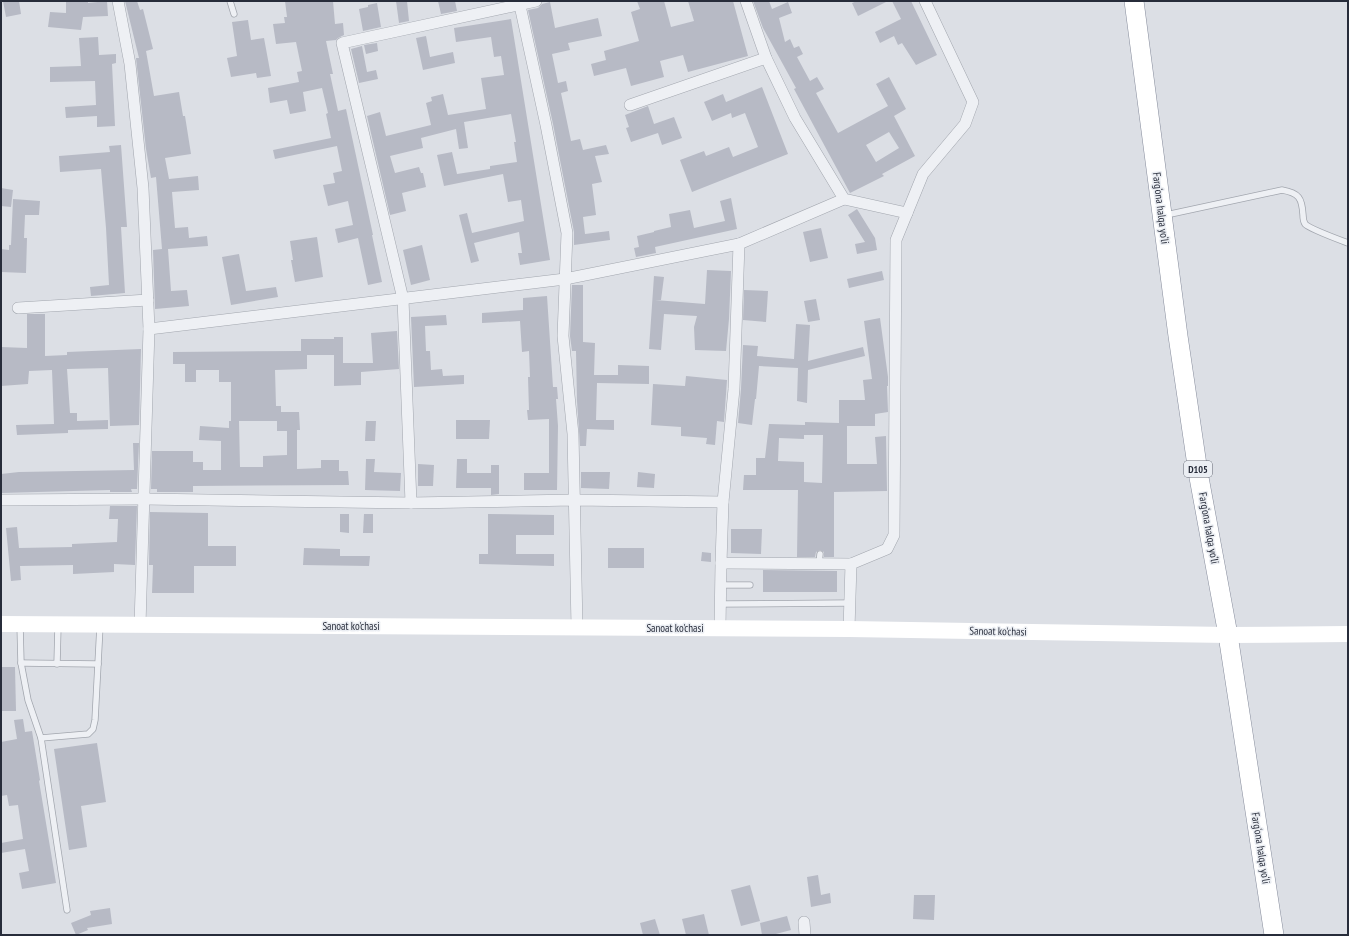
<svg xmlns="http://www.w3.org/2000/svg" width="1349" height="936" font-family="'PT Sans Narrow',sans-serif">
<style>
.building{fill:#b7bac5;fill-rule:evenodd}
.lines{fill:none;stroke-linecap:round;stroke-linejoin:round}
.service-casing{stroke:#a2a6ae;stroke-width:7}
.minor-casing{stroke:#a2a6ae;stroke-width:12}
.trunk-casing{stroke:#858b9b;stroke-width:20}
.service{stroke:#eef0f4;stroke-width:5.5}
.minor{stroke:#eef0f4;stroke-width:11}
.secondary{stroke:#fff;stroke-width:16}
.trunk{stroke:#fff;stroke-width:19}
.labels{text-anchor:middle;dominant-baseline:central;stroke-width:3;stroke-linejoin:round;paint-order:stroke}
.shield{fill:#ebeef3;stroke:#626672;stroke-width:1}
.shield-label{font-size:10px;font-weight:bold;fill:#272c3a}
.street-label{font-size:11px;fill:#272c3a;stroke:#ebeef3}
</style>
<rect width="100%" height="100%" fill="#dcdfe5"/>
<g class="building">
<path d="M3,1H19L21,14L6,17Z"/>
<path d="M66,1H88V3L107,1L108,16L83,17L81,30L48,27L50,12L66,13Z"/>
<path d="M125,1H137L140,10L143,9L153,49L146,51L154,96L179,92L183,116H185L191,154L165,158L169,179L198,176L199,190L172,192L175,228L188,227L189,238L207,236L208,246L168,249L171,291L187,290L189,306L155,309L153,250L162,249L156,177L151,178L146,149L136,58H139Z"/>
<path d="M285,1H333L335,24L343,23L344,35L338,38L336,40L326,41L333,74H330L338,111L346,109L373,235H372L382,282L368,285L358,238L338,243L335,229L353,225L348,201L328,206L323,185L335,183L333,173L342,171L337,146L275,159L273,150L331,138L326,114L328,113L322,88L303,92L306,111L290,114L287,100L270,103L268,88L299,82L297,72L302,71L296,42L276,44L273,24L285,23L284,17H287Z"/>
<path d="M396,1H407L409,21L399,23Z"/>
<path d="M438,1H455L457,11L441,14Z"/>
<path d="M637,1H664L671,27L694,21L688,1H733L748,56L688,72L683,55L660,61L664,77L631,86L626,68L594,76L591,64L606,60L604,51L639,41L631,12L640,9Z"/>
<path d="M753,1H769L772,9L788,2L792,13L779,18L785,42L790,39L794,48L799,46L803,54L797,57L810,81L817,77L824,89L816,93L838,133L888,106L876,84L889,77L906,109L894,116L915,156L882,174L884,176L850,193L794,89L796,88L763,28ZM889,132L899,148L876,162L866,145Z"/>
<path d="M857,1H888L858,16L852,3Z"/>
<path d="M892,1H911L937,55L916,65L902,43L898,45L894,36L880,43L875,32L901,19Z"/>
<path d="M550,2L555,28L598,18L602,36L568,43L570,50L552,54L558,83L566,81L568,91L561,93L571,141L580,139L583,150L606,145L609,154L595,156L602,182L592,184L596,215L583,217L585,234L609,231L610,240L574,245V232L553,124L528,10L538,8L542,4Z"/>
<path d="M377,3L381,27L363,31L359,9L368,7V5Z"/>
<path d="M511,19L550,260L520,265L518,253H522L519,232L474,243L479,261L471,263L459,215L467,213L472,233L524,221L521,200L508,202L503,174L444,186L437,155L452,152L457,174L490,169V166L517,162L514,142H516L511,114L464,122L468,148L459,149L456,129L421,138L423,148L390,156L395,173L419,167L421,173H423L426,187L402,193L406,211L390,215L367,116L380,112L386,136L431,125L426,103L432,101L431,97L443,94L448,115L486,109L481,78L504,75L501,56L494,57L491,37L456,42L454,28Z"/>
<path d="M248,20L251,40L264,38L271,76L257,78L256,73L231,77L227,58L237,56L232,22Z"/>
<path d="M426,36L430,57L453,52L455,63L423,70L416,38Z"/>
<path d="M98,37L99,55L116,54V63L112,64L115,126L97,127V116L66,118L65,107L96,105L95,81L50,82V67L81,66L79,38Z"/>
<path d="M377,43L378,51L366,54L364,45Z"/>
<path d="M362,46L367,72L376,70L378,79L359,83L351,49Z"/>
<path d="M762,87L788,154L692,192L680,160L704,151L706,156L729,147L733,157L758,147L745,113L732,118L731,113L712,121L704,102L723,94L726,102Z"/>
<path d="M648,106L654,124L674,117L682,138L662,145L658,133L631,142L626,128L629,127L625,115Z"/>
<path d="M121,145L127,227H121L125,293L91,296L90,287L109,285L106,228L101,169L60,172L59,156L110,152L109,146Z"/>
<path d="M1,188L13,190L11,207L1,206Z"/>
<path d="M731,198L737,229L655,247L656,253L636,257L634,248L639,247L637,236L654,232V231L671,227L669,214L690,210L694,228L725,221L720,201Z"/>
<path d="M13,199L40,201L39,215H25L24,238H27L26,273L1,272V249L9,250V245H11Z"/>
<path d="M857,209L875,238L877,250L857,254L855,244L865,242L848,215Z"/>
<path d="M821,228L828,258L810,262L803,232Z"/>
<path d="M317,237L323,277L295,282L291,260H293L290,241Z"/>
<path d="M422,245L430,280L411,285L403,250Z"/>
<path d="M239,254L246,291L276,287L278,297L231,305L222,257Z"/>
<path d="M707,270L731,271L729,319L726,351L695,350L694,327L697,316L664,314L661,350L649,349L654,276L664,277L661,300H655L705,304Z"/>
<path d="M882,271L884,280L849,288L847,279Z"/>
<path d="M572,285H583V342L595,343L594,375H618V365L649,366V384L597,383L596,420H614V430L587,429L586,446H580L577,401L576,351H572L570,336Z"/>
<path d="M744,290L768,291L766,322L743,320Z"/>
<path d="M547,296L553,387H557L558,399H556L558,426L557,490H524V473H549V419L528,420L527,410H529L528,377H530L529,351L522,352L520,321L482,323V313L523,310V298Z"/>
<path d="M816,299L820,320L808,322L804,301Z"/>
<path d="M27,314H45V356L67,355V352L141,349L139,425L110,426L108,368L67,369L70,413H77V421L108,420V429L68,430V433L17,435L16,425L54,424L52,370L29,371L28,384L1,386V347L27,348Z"/>
<path d="M446,315L447,325L425,326L426,351H430L431,370L442,369L443,376L464,375V384L414,387L411,317Z"/>
<path d="M880,318L888,377V386H887L888,412L875,414V426H847V464H877L875,437L886,436L887,491L834,492V557H824V552L820,550L816,552L815,557H797L798,490H743L744,475H756V458H765L769,424L805,425V422L839,423V400H865L863,380L872,379L864,321ZM804,435H823L822,483L804,482V462L778,461L779,438L804,439Z"/>
<path d="M796,324L810,325L808,361L863,347L865,356L808,370L807,403L797,401L798,368L759,366L756,399H755L752,425L738,423L741,389L743,345L758,346L757,356L794,359Z"/>
<path d="M397,331L399,369L361,372V385L334,386V355H307V369L275,370L276,406H281V412H299L300,430H297V469L321,468V460H339V471H348L349,485L193,486V492H157V489H151L152,451H193V462H203V470H221V441L199,440L200,426L229,428V421H239L240,467H263V456L287,455V431H277V421H231V382H219V370H196V382H185V364H173V352L301,351V339H334V337H343V363H373L371,333Z"/>
<path d="M686,376L727,380L724,422L717,421L715,445L706,444L707,438L681,436V427L651,425L653,384L685,386Z"/>
<path d="M456,420H490L489,439H456Z"/>
<path d="M366,421H376L375,441H365Z"/>
<path d="M133,443H139L137,489H131L132,492H110V490L1,493V474L19,472L134,470Z"/>
<path d="M366,459H375L374,472L401,473L400,491L365,490Z"/>
<path d="M457,459H467V473H491V465H499V494L491,495V488H456Z"/>
<path d="M418,464L434,465L433,486H418Z"/>
<path d="M581,472H610L609,489L581,488Z"/>
<path d="M638,472L655,474L654,488L637,487Z"/>
<path d="M110,506H137L135,565L114,564V572L73,574V565L20,566L21,580L11,581L6,528L17,527L19,548L72,547V544L117,542L118,519H109Z"/>
<path d="M150,512L208,513V546H236V566H194V593H152L153,565H149Z"/>
<path d="M340,514H349V533L340,532Z"/>
<path d="M364,514H373V533H363Z"/>
<path d="M488,514L554,515V535H516V554H554V566L479,564V554H488Z"/>
<path d="M731,529H762L761,554L731,553Z"/>
<path d="M304,548L340,549V556H370L369,566L303,565Z"/>
<rect x="608" y="548" width="36" height="20"/>
<path d="M702,552L711,553V562L701,561Z"/>
<path d="M763,570L837,571V592H763Z"/>
<path d="M1,667H15L16,711H1Z"/>
<path d="M23,719L25,732L32,731L40,780L39,781L56,883L22,889L19,873L29,871L25,849L1,853V843L23,839L18,805L9,806L7,795L1,796V742L17,739L14,720Z"/>
<path d="M97,743L106,802L81,806L87,847L69,850L54,749Z"/>
<path d="M818,875L821,895L830,893L831,903L811,907L807,877Z"/>
<path d="M750,885L760,921L741,926L731,890Z"/>
<path d="M914,895H935L934,920L913,919Z"/>
<path d="M110,908L112,924L87,928L88,930L76,935L71,923L91,915L90,911Z"/>
<path d="M704,914L709,935H686L682,919Z"/>
<path d="M787,916L791,930L772,935H762L760,923Z"/>
<path d="M655,919L660,935H643L640,923Z"/>
</g>
<g class="lines">
<g class="service-casing">
<g id="service">
<path d="M230,1L234,14"/>
<path d="M1166,215L1282,190C1299,193 1302,198 1303,215C1303,218 1303,221 1305,224C1310,229 1340,240 1348,243"/>
<path d="M819,564L820,554"/>
<path d="M721,585H750"/>
<path d="M721,604L850,603"/>
<path d="M20,625L21,663L28,700L41,738L67,910"/>
<path d="M21,663L98,664"/>
<path d="M57,664L58,626"/>
<path d="M41,738L88,734L93,729L95,720L100,626"/>
</g>
</g>
<g class="minor-casing">
<g id="minor">
<path d="M118,1L130,64L143,188L149,329L140,625"/>
<path d="M519,1L546,125L567,233L563,336L573,434L577,627"/>
<path d="M746,1L766,58L795,118L844,199L907,213"/>
<path d="M630,105L766,58"/>
<path d="M844,199L739,244L734,389L723,502L721,563L851,564"/>
<path d="M18,308L148,300"/>
<path d="M149,329L565,279L739,244"/>
<path d="M1,500L144,499L411,503L574,500L723,502"/>
<path d="M411,503L403,299L342,43L536,1"/>
<path d="M720,628L721,563"/>
<path d="M849,629L851,564L887,549L894,535L896,240L923,174L965,124L973,102L925,1"/>
<path d="M804,922L805,935"/>
</g>
</g>
<g class="trunk-casing">
<path id="trunk" d="M1134,1L1178,336L1198,472L1228,635L1274,935"/>
</g>
<use href="#service" class="service"/>
<use href="#minor" class="minor"/>
<path class="secondary" d="M1,624L849,629L1228,635L1348,634"/>
<use href="#trunk" class="trunk"/>
</g>
<g class="labels">
<rect class="shield" x="1184" y="461" width="28" height="16" rx="3"/>
<g class="shield-label">
<text x="1198" y="469">D105</text>
</g>
<g class="street-label">
<text transform="translate(1161 208) rotate(83)">Farg‘ona halqa yo‘li</text>
<text transform="translate(1209 528) rotate(80)">Farg‘ona halqa yo‘li</text>
<text x="351" y="626">Sanoat ko'chasi</text>
<text x="675" y="628">Sanoat ko'chasi</text>
<text transform="translate(998 631) rotate(1)">Sanoat ko'chasi</text>
<text transform="translate(1261 848) rotate(81)">Farg‘ona halqa yo‘li</text>
</g>
</g>
<rect width="1349" height="936" fill="none" stroke="#272c3a" stroke-width="4"/>
</svg>
